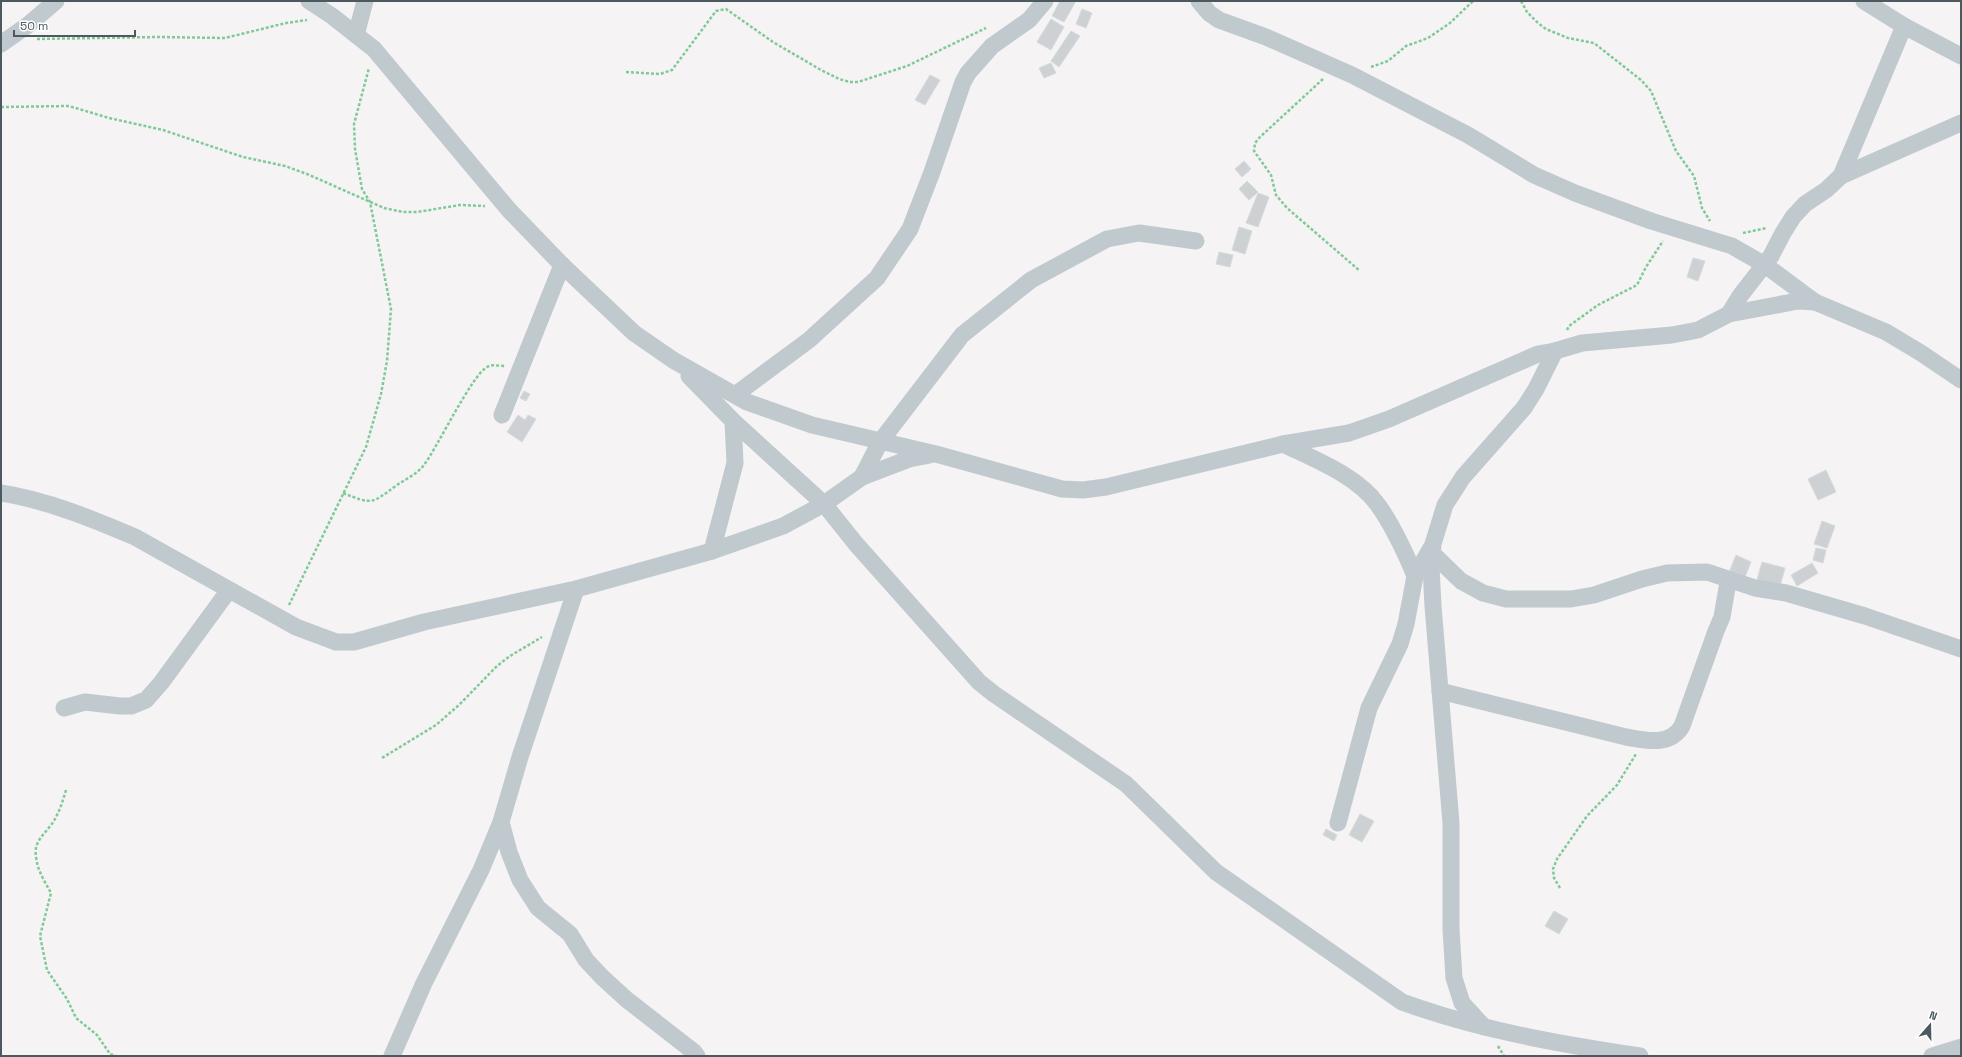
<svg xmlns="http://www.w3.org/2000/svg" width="1962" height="1057" font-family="'Space Grotesk',sans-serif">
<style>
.building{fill:#cdd1d4;stroke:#d7dadd}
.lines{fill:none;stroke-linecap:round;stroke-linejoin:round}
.path{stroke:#80ca99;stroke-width:2.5;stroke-dasharray:3 2;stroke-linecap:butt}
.minor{stroke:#c0c9ce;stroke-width:17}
</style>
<rect width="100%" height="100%" fill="#f5f3f3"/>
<g class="building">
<path d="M1060,1H1076L1064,22L1052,16Z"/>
<path d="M1082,9L1092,13L1086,28L1076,24Z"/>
<path d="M1051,19L1064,27L1051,50L1037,42Z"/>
<path d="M1071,31L1080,36L1059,67L1051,61Z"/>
<path d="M1051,63L1056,73L1044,78L1039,68Z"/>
<path d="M930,75L940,80L925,105L915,100Z"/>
<path d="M1244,161L1251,169L1242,177L1235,169Z"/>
<path d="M1247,181L1258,192L1249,200L1239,189Z"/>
<path d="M1258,193L1269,197L1258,227L1246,223Z"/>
<path d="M1239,227L1252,231L1245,254L1232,250Z"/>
<path d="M1219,252L1233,255L1230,267L1216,264Z"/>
<path d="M1693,258L1705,261L1698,281L1687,277Z"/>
<path d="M524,391L530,394L526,401L520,398Z"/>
<path d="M518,415L525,420L528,415L536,419L522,442L507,432Z"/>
<path d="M1826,470L1836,492L1818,500L1808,479Z"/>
<path d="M1822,521L1835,526L1827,548L1814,544Z"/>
<path d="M1816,548L1826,550L1823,563L1813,560Z"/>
<path d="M1736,555L1751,562L1745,577L1730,570Z"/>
<path d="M1762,562L1785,568L1780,586L1757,580Z"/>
<path d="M1812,563L1818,573L1797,586L1791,575Z"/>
<path d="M1360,814L1374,821L1362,842L1349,835Z"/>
<path d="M1326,829L1337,835L1334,841L1323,835Z"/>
<path d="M1554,911L1568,919L1559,934L1545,926Z"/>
</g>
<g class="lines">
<g class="path">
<path d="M1521,1L1527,12L1538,23L1546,29L1568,38L1594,43L1641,80L1651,91L1676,151L1694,176L1702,208L1710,221"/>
<path d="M37,39L159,37L225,38L286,23L307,20"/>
<path d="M1371,67L1388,61L1406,46L1428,38L1450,23L1473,1"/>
<path d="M626,72L660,74L672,70L716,11L726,9L773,42L821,70L839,79L850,82H858L907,66L986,28"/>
<path d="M1323,79L1260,137L1255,143L1254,151L1271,175L1276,195L1287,208L1360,271"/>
<path d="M1,107L69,106L109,118L163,130L243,157L285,166L307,174L384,208L403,212H417L460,205L485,206"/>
<path d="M1743,233L1767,228"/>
<path d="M1567,330L1569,326L1598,305L1637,285L1646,267L1663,241"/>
<path d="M343,493C373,505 371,504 397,485C406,479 417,474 424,465C438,446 472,375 487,367C492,364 499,366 505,366"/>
<path d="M289,605L366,447L381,394L387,361L391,309L370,202L362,189L355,149L354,124L369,68"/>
<path d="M382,758L436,725L459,705L497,666L510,656L542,637"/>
<path d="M66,790C63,800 60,810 55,819C48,832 33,840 36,856C37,870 45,882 51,893L40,936L47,970L67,999L76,1018L97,1035L110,1054L116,1056"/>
<path d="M1560,888L1554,878L1553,869L1557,859L1587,816L1617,785L1636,754"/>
<path d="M1498,1046L1504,1056"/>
</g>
<g class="minor">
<path d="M309,1L332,16L374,49L509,210L562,265L634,333L673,360L747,402L812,425L936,454L1062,489L1083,490L1106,487L1283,444L1349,433L1389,419L1538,354L1555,351L1582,343L1672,335L1698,330L1729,314L1798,301L1815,302L1886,332L1921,353L1961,380"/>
<path d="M1199,1L1209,13L1219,20L1266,37L1352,75L1468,135L1534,175L1575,193L1651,221L1732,246L1765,265L1815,302"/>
<path d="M1864,1L1904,26L1961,56"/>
<path d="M356,35L365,1"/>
<path d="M1,44L28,25L56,1"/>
<path d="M1841,176L1961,123"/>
<path d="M1729,314L1740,296L1771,256L1783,233L1793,217L1805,204L1826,190L1841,176L1904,26"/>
<path d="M689,376L733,421L824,504L856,544L979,682L994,694L1126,784L1216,872L1402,1002C1479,1030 1559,1044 1640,1056"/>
<path d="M735,395L809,340L877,278L910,229L932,172L963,82L968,73L992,46L1029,20L1045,1"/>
<path d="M502,415L562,265"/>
<path d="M1283,444C1314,459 1358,476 1378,505C1393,526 1405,552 1415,576"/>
<path d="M862,477L880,442L962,335L1031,280L1107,239L1139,233L1196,241"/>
<path d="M1,493C46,500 93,519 135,537L296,627L336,642H354L424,622L576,589L712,551L783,526L824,504L862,477L909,459L930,455"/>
<path d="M712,551L735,463L733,421"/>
<path d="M1432,553L1461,581L1483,593L1506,599H1571L1594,595L1642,579L1667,573L1707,572L1755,588L1786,593L1865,616L1961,649"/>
<path d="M1440,691L1626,737C1645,740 1670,747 1682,726L1716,631L1722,617L1727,588L1730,579"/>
<path d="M64,708L85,702L120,706H131L146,700L161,683L229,590"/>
<path d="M501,822L509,852L520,880L538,908L570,934L586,960L602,977L626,999L694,1052L697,1056"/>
<path d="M1338,823L1369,708L1400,644L1406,624L1415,576L1431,548"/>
<path d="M1484,1027L1462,1003L1454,978L1451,929V823L1433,606L1431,567L1433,544L1445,505L1463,477L1524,408L1536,389L1555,351"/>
<path d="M392,1056L424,983L481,870L501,822L520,757L576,589"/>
<path d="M1932,1056L1961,1047"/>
</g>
</g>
<rect width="1962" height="1057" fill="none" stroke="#4c595f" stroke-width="4"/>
<g transform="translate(1930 1025) rotate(20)" stroke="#ffffff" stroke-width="3" paint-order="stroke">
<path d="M0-3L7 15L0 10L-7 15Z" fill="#4c595f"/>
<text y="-6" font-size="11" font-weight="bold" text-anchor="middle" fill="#4c595f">N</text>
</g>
<path d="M14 30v6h121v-6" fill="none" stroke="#4c595f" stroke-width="2"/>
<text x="20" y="30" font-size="12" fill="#4c595f" stroke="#ffffff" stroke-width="3" paint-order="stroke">50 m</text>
</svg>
